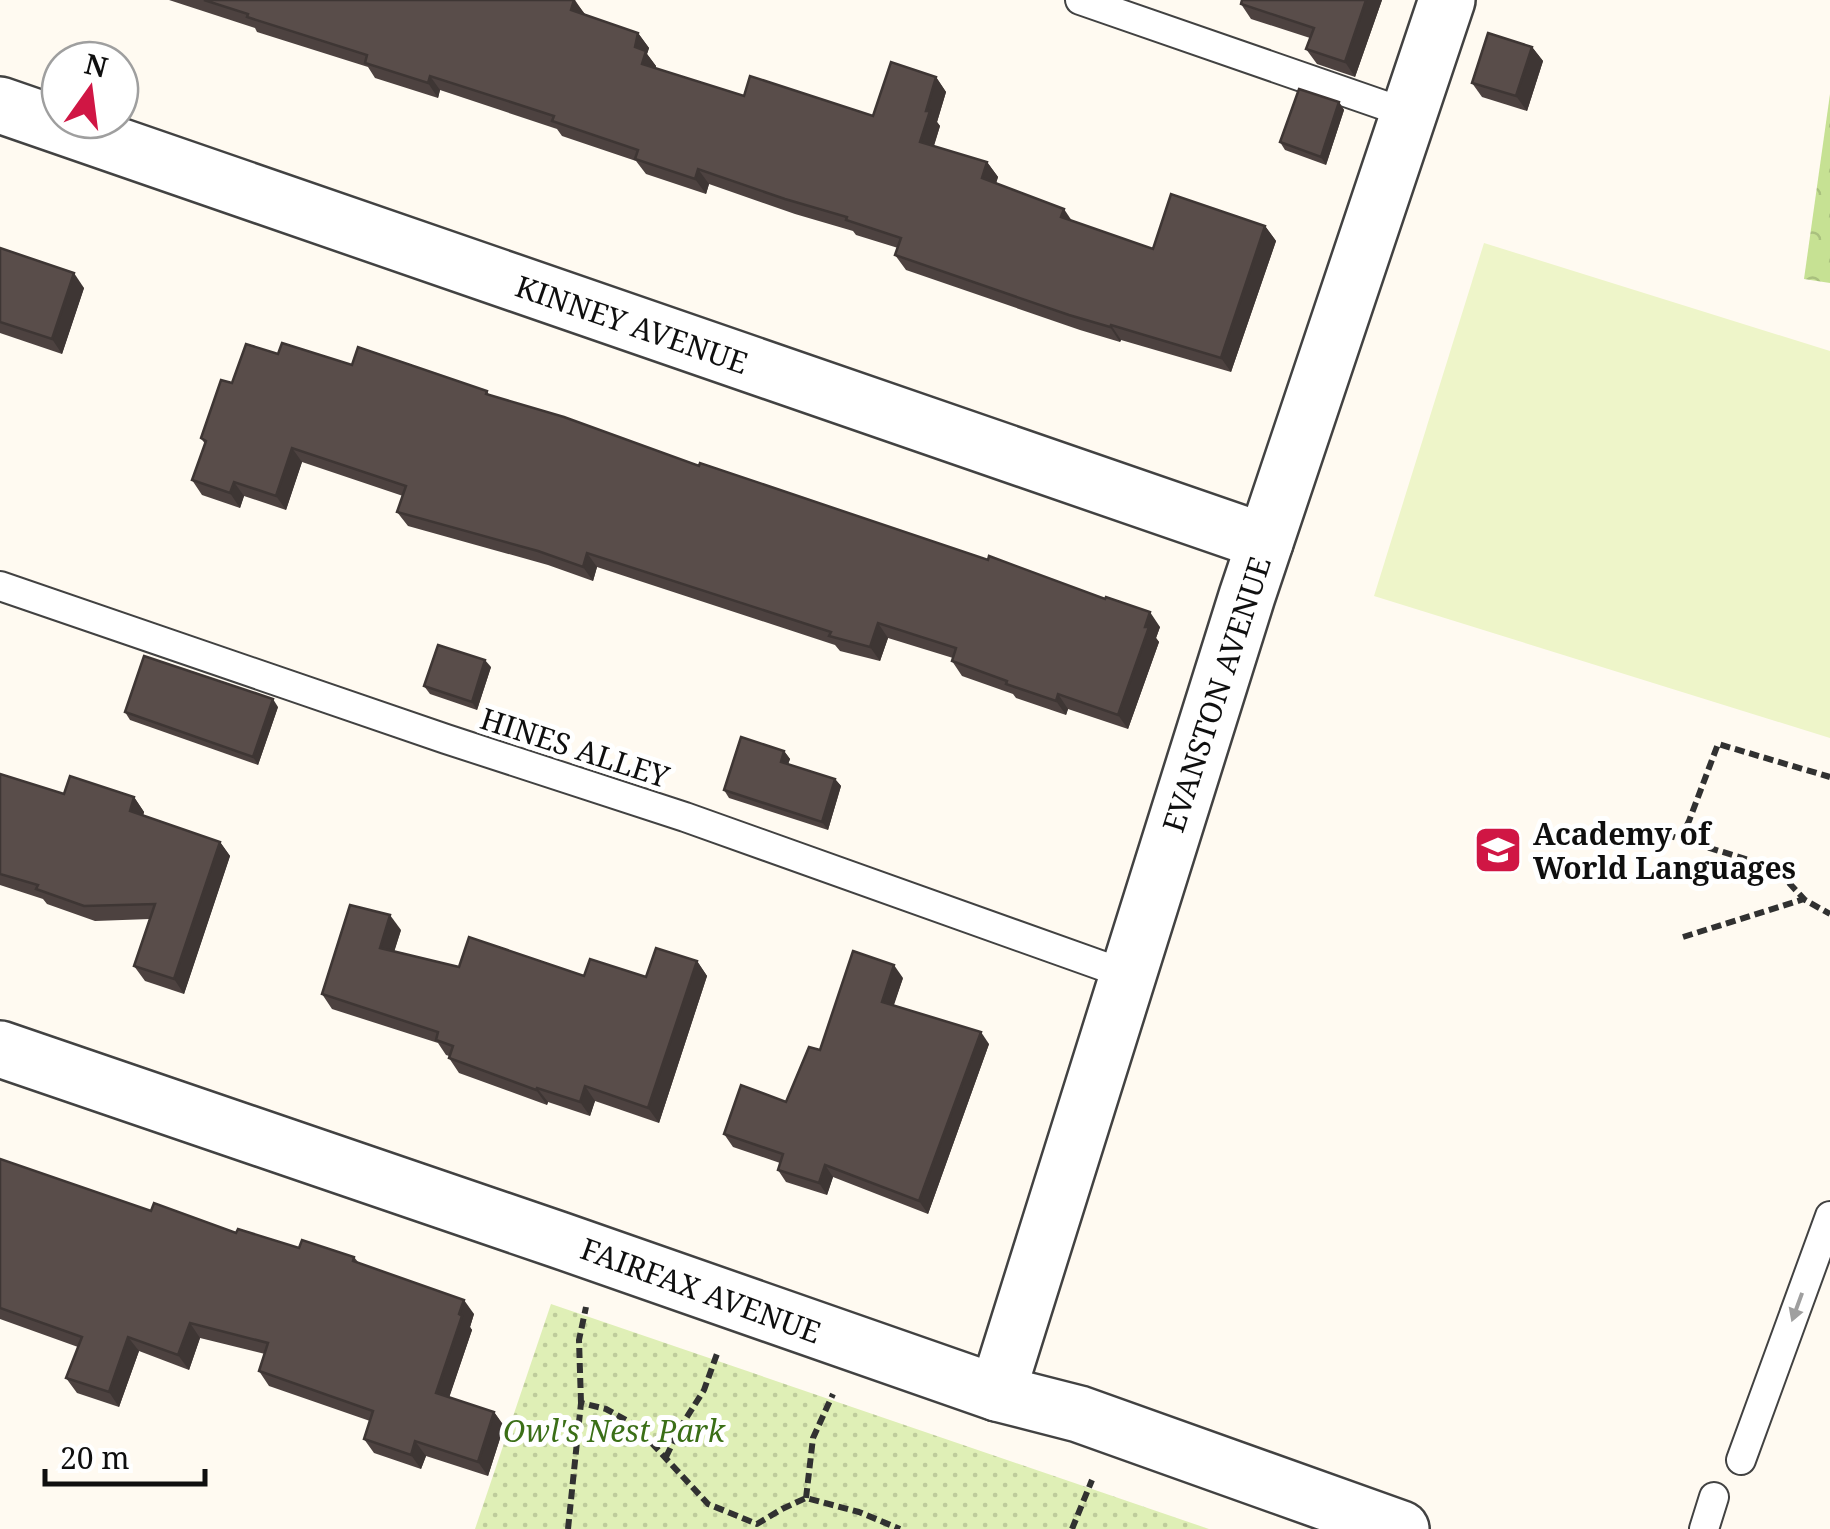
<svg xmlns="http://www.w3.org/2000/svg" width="1830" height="1529" font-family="'Noto Serif',serif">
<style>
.forest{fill:url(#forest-crowns)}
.park{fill:url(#park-dots)}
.pitch{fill:#eef5c9}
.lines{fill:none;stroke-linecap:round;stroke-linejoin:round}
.service-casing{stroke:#424242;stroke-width:32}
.minor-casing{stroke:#424242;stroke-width:60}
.path{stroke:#313131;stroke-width:6;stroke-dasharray:10 5;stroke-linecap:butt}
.service{stroke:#fff;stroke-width:28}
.minor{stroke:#fff;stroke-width:55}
.wall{fill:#4d4240}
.shaded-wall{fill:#3e3634}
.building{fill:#594d4a;stroke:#3e3634;stroke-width:2.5}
.oneway{fill:#9f9f9f}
.labels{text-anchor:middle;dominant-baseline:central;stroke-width:10;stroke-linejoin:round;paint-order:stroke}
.street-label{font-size:30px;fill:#0f0f0f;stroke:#fff}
.poi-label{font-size:30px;font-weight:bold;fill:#0f0f0f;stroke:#fff;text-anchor:start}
.park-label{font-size:30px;font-style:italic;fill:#3b6f17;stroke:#fff}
</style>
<defs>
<pattern id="forest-crowns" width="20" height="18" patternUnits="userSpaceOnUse" patternTransform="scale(2.5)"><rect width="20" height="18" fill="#c6e193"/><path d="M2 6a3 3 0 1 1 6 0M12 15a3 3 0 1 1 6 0" fill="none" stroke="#a9c07e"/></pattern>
<pattern id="park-dots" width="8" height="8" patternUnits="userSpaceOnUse" patternTransform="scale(2.5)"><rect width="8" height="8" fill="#dfefb6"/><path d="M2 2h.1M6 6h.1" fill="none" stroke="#becc9b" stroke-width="1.8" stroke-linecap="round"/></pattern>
</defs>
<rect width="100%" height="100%" fill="#fffaf1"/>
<path class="forest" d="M1830,94V283L1804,279Z"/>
<path class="park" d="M551,1304L1209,1529H475Z"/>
<path class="pitch" d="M1484,243L1830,351V738L1374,596Z"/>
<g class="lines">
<g class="service-casing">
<g id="service">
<path d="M1080,0L1409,114"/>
<path d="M0,586L446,739L685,817L1128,975"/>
<path d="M1741,1460L1830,1216"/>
<path d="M1704,1529L1714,1497"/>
</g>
</g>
<g class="minor-casing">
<g id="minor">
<path d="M0,105L1265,542"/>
<path d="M0,1049L559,1240L997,1393L1079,1414L1401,1529"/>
<path d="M997,1393L1247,596L1447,0"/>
</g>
</g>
<g class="path">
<path d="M1651,830L1775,868L1805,900L1830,914"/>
<path d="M1680,839L1689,821L1718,744L1830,777"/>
<path d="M1683,937L1804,899"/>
<path d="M581,1403L579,1340L586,1307"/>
<path d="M666,1457L680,1428L704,1390L718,1351"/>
<path d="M806,1498L813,1438L833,1394"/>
<path d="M568,1529L581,1403L606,1409L635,1425L708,1504L757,1524L782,1509L806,1498L859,1512L900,1529"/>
<path d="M1072,1529L1092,1480"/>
</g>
<use href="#service" class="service"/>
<use href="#minor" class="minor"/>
</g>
<g class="wall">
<path d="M169,0H575L585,15L638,33L649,48L647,54L656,66V68L744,96L873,116L936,77L946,92L937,122L940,126L934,146L987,162L998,177L996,183L1073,221L1153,249L1265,226L1276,241L1231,372L1121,340L1120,342L1080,330L906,270L895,255L898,248L856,235L853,231L795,214L709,184L706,194L646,174L636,161L562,136L557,129L440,90L438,98L375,78L368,67L257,32L255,28Z"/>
<path d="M1242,0H1382L1355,77L1317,64L1306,49L1310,38L1251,19L1241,4Z"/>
<path d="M1532,47L1543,61L1527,111L1482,97L1472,83Z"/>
<path d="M1339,102L1344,110L1326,165L1285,150L1280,142Z"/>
<path d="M0,248L84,288L62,354L0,333Z"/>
<path d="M278,354L352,365L487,391L489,395L1160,627L1156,638L1159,642L1128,729L1068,709L1066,715L1016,698L1013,694L962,676L952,661L953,658L888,638L880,661L840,651L835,645L597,567L593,581L548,565L408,526L397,512L403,496L302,462L286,510L244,496L240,508L202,495L192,480L205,444L201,438L232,383Z"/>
<path d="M491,667L477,710L430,694L424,686Z"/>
<path d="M278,707L258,765L130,720L125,712Z"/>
<path d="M784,751L790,759L788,764L835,779L841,786L828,830L729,798L724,790Z"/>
<path d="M0,774L64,794L134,797L144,812L143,816L220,842L230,856L184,994L145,981L134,966L150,919L95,921L47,904L43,899L0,885Z"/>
<path d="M401,930L394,951L459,967L584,976L646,977L697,961L707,976L659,1123L595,1101L590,1116L548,1102L547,1105L459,1073L449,1058V1056L446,1055L438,1043L332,1009L322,994Z"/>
<path d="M903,978L893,1006L989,1044L928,1214L833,1177L827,1195L786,1182L778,1170L780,1163L733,1147L724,1134L786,1102L820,1050Z"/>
<path d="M0,1159L151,1211L299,1248L354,1257L358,1262L474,1314L470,1327L472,1330L449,1397L494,1412L504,1426L488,1476L426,1456L421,1469L374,1453L364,1439L370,1421L269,1386L259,1371L265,1354L200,1338L189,1370L139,1351L119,1407L77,1393L66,1378L78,1347L0,1319Z"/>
</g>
<g class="shaded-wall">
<path d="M574,0L585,14L581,25L571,10Z"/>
<path d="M1366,0H1382L1355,77L1345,62Z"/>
<path d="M638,33L649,48L647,54L656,66L652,78L642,64L635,47Z"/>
<path d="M1532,47L1543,61L1527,111L1516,96Z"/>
<path d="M430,76L440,90L438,98L428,83Z"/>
<path d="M936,77L946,92L937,122L940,126L930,157L920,142L926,111Z"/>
<path d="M1339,102L1344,110L1326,165L1321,157Z"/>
<path d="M987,162L998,177L993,193L982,178Z"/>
<path d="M698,169L709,184L706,194L695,179Z"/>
<path d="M1064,209L1074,224L1061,217Z"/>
<path d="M1265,226L1276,241L1231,372L1221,358Z"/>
<path d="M74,273L84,288L62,354L52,339Z"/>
<path d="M1111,325L1121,340L1120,342L1110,327Z"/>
<path d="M292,448L302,462L286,510L276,496Z"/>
<path d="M234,482L244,496L240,508L230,493Z"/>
<path d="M587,553L597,567L593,581L583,567Z"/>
<path d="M1150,612L1160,627L1156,638L1159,642L1128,729L1118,715Z"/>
<path d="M878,623L888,638L880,661L870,647Z"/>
<path d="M485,660L491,667L477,710L472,702Z"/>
<path d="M1058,694L1068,709L1066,715L1056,701Z"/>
<path d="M273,699L278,707L258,765L253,757Z"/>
<path d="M784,751L790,759L786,770L781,762Z"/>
<path d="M835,779L841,786L828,830L822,822Z"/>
<path d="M134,797L144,812L140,826L130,811Z"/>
<path d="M220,842L230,856L184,994L174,979Z"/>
<path d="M390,915L401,930L391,962L380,948Z"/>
<path d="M697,961L707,976L659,1123L648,1108Z"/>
<path d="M894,965L903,978L891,1014L882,1002Z"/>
<path d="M981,1032L989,1044L928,1214L919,1201Z"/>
<path d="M585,1086L595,1101L590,1116L580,1102Z"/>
<path d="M537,1088L548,1102L547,1105L536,1090Z"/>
<path d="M825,1165L833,1177L827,1195L819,1183Z"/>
<path d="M464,1300L474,1314L470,1327L472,1330L446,1407L436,1393Z"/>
<path d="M190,1323L200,1338L189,1370L178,1355Z"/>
<path d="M128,1337L139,1351L119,1407L109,1392Z"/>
<path d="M494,1412L504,1426L488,1476L478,1462Z"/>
<path d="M415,1441L426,1456L421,1469L411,1455Z"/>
</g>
<g class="building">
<path d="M204,0H574L571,10L638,33L635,47L646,51L642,64L744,96L750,76L873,116L891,62L936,77L926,111H930L920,142L987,162L982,178L1064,209L1061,217L1153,249L1171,194L1265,226L1221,358L1111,325L1110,327L1069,315L895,255L901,238L846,220L847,217L785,199L698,169L695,179L635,159L638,150L552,121L554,116L430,76L428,83L365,63L367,55L247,17L248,14Z"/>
<path d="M1242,0H1366L1345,62L1306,49L1314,28L1241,4Z"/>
<path d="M1488,33L1532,47L1516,96L1472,83Z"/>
<path d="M1299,89L1339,102L1321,157L1280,142Z"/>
<path d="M0,248L74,273L52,339L0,322Z"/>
<path d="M282,343L352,365L358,347L487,391L486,394L564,417L699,466L700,463L988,560L989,556L1105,599L1106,597L1150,612L1145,627H1149L1118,715L1058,694L1056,701L1006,684L1007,681L952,661L956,648L878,623L870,647L829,636L831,632L587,553L583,567L538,551L397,512L406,486L292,448L276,496L234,482L230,493L192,480L206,441L201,438L221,380L232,383L246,344L278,354Z"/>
<path d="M438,645L485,660L472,702L424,686Z"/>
<path d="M144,656L273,699L253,757L125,712Z"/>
<path d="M741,737L784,751L781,762L835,779L822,822L724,790Z"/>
<path d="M0,774L64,794L70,776L134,797L130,811L220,842L174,979L134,966L155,904L84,906L36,889L38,885L0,874Z"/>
<path d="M350,905L390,915L380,948L459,967L469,937L584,976L590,959L646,977L656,948L697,961L648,1108L585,1086L580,1102L537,1088L536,1090L449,1058L453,1046L436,1040L438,1032L322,994Z"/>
<path d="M853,951L894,965L882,1002L981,1032L919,1201L825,1165L819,1183L778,1170L783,1154L724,1134L741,1085L786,1102L809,1047L820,1050Z"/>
<path d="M0,1159L151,1211L154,1203L236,1233L238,1229L299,1248L302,1240L354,1257L353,1261L464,1300L459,1314L462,1316L436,1393L494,1412L478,1462L415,1441L411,1455L364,1439L373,1411L259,1371L268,1343L190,1323L178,1355L128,1337L109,1392L66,1378L82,1337L0,1308Z"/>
</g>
<defs><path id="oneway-solid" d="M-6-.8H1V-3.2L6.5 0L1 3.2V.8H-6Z" transform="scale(2.5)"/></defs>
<use class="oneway" href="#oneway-solid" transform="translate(1797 1307) rotate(110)"/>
<defs>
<g id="school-square" transform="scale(2.5)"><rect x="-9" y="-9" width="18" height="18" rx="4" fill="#d01644" stroke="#fff"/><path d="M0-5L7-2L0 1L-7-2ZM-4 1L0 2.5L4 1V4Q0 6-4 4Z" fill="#fff"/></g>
</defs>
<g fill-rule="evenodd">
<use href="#school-square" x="1498" y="850"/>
</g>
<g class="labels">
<g class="street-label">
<text transform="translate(632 324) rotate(19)">KINNEY AVENUE</text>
<text transform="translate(1216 694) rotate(-72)">EVANSTON AVENUE</text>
<text transform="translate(575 747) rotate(18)">HINES ALLEY</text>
<text transform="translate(701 1290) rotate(20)">FAIRFAX AVENUE</text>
</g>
<g class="poi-label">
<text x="1533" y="833">Academy of<tspan x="1533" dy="34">World Languages</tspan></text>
</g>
<g class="park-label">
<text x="614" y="1430">Owl's Nest Park</text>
</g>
</g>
<g transform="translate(90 90) rotate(14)"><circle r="48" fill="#ffffff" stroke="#9f9f9f" stroke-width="2.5"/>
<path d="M0-8L18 38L0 25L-18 38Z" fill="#d01644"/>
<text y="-15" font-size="28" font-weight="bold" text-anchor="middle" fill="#0f0f0f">N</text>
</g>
<path d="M45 1469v15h160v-15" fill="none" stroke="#0f0f0f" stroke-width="5"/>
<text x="60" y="1469" font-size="30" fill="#0f0f0f" stroke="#ffffff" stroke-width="8" paint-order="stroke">20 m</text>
</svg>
